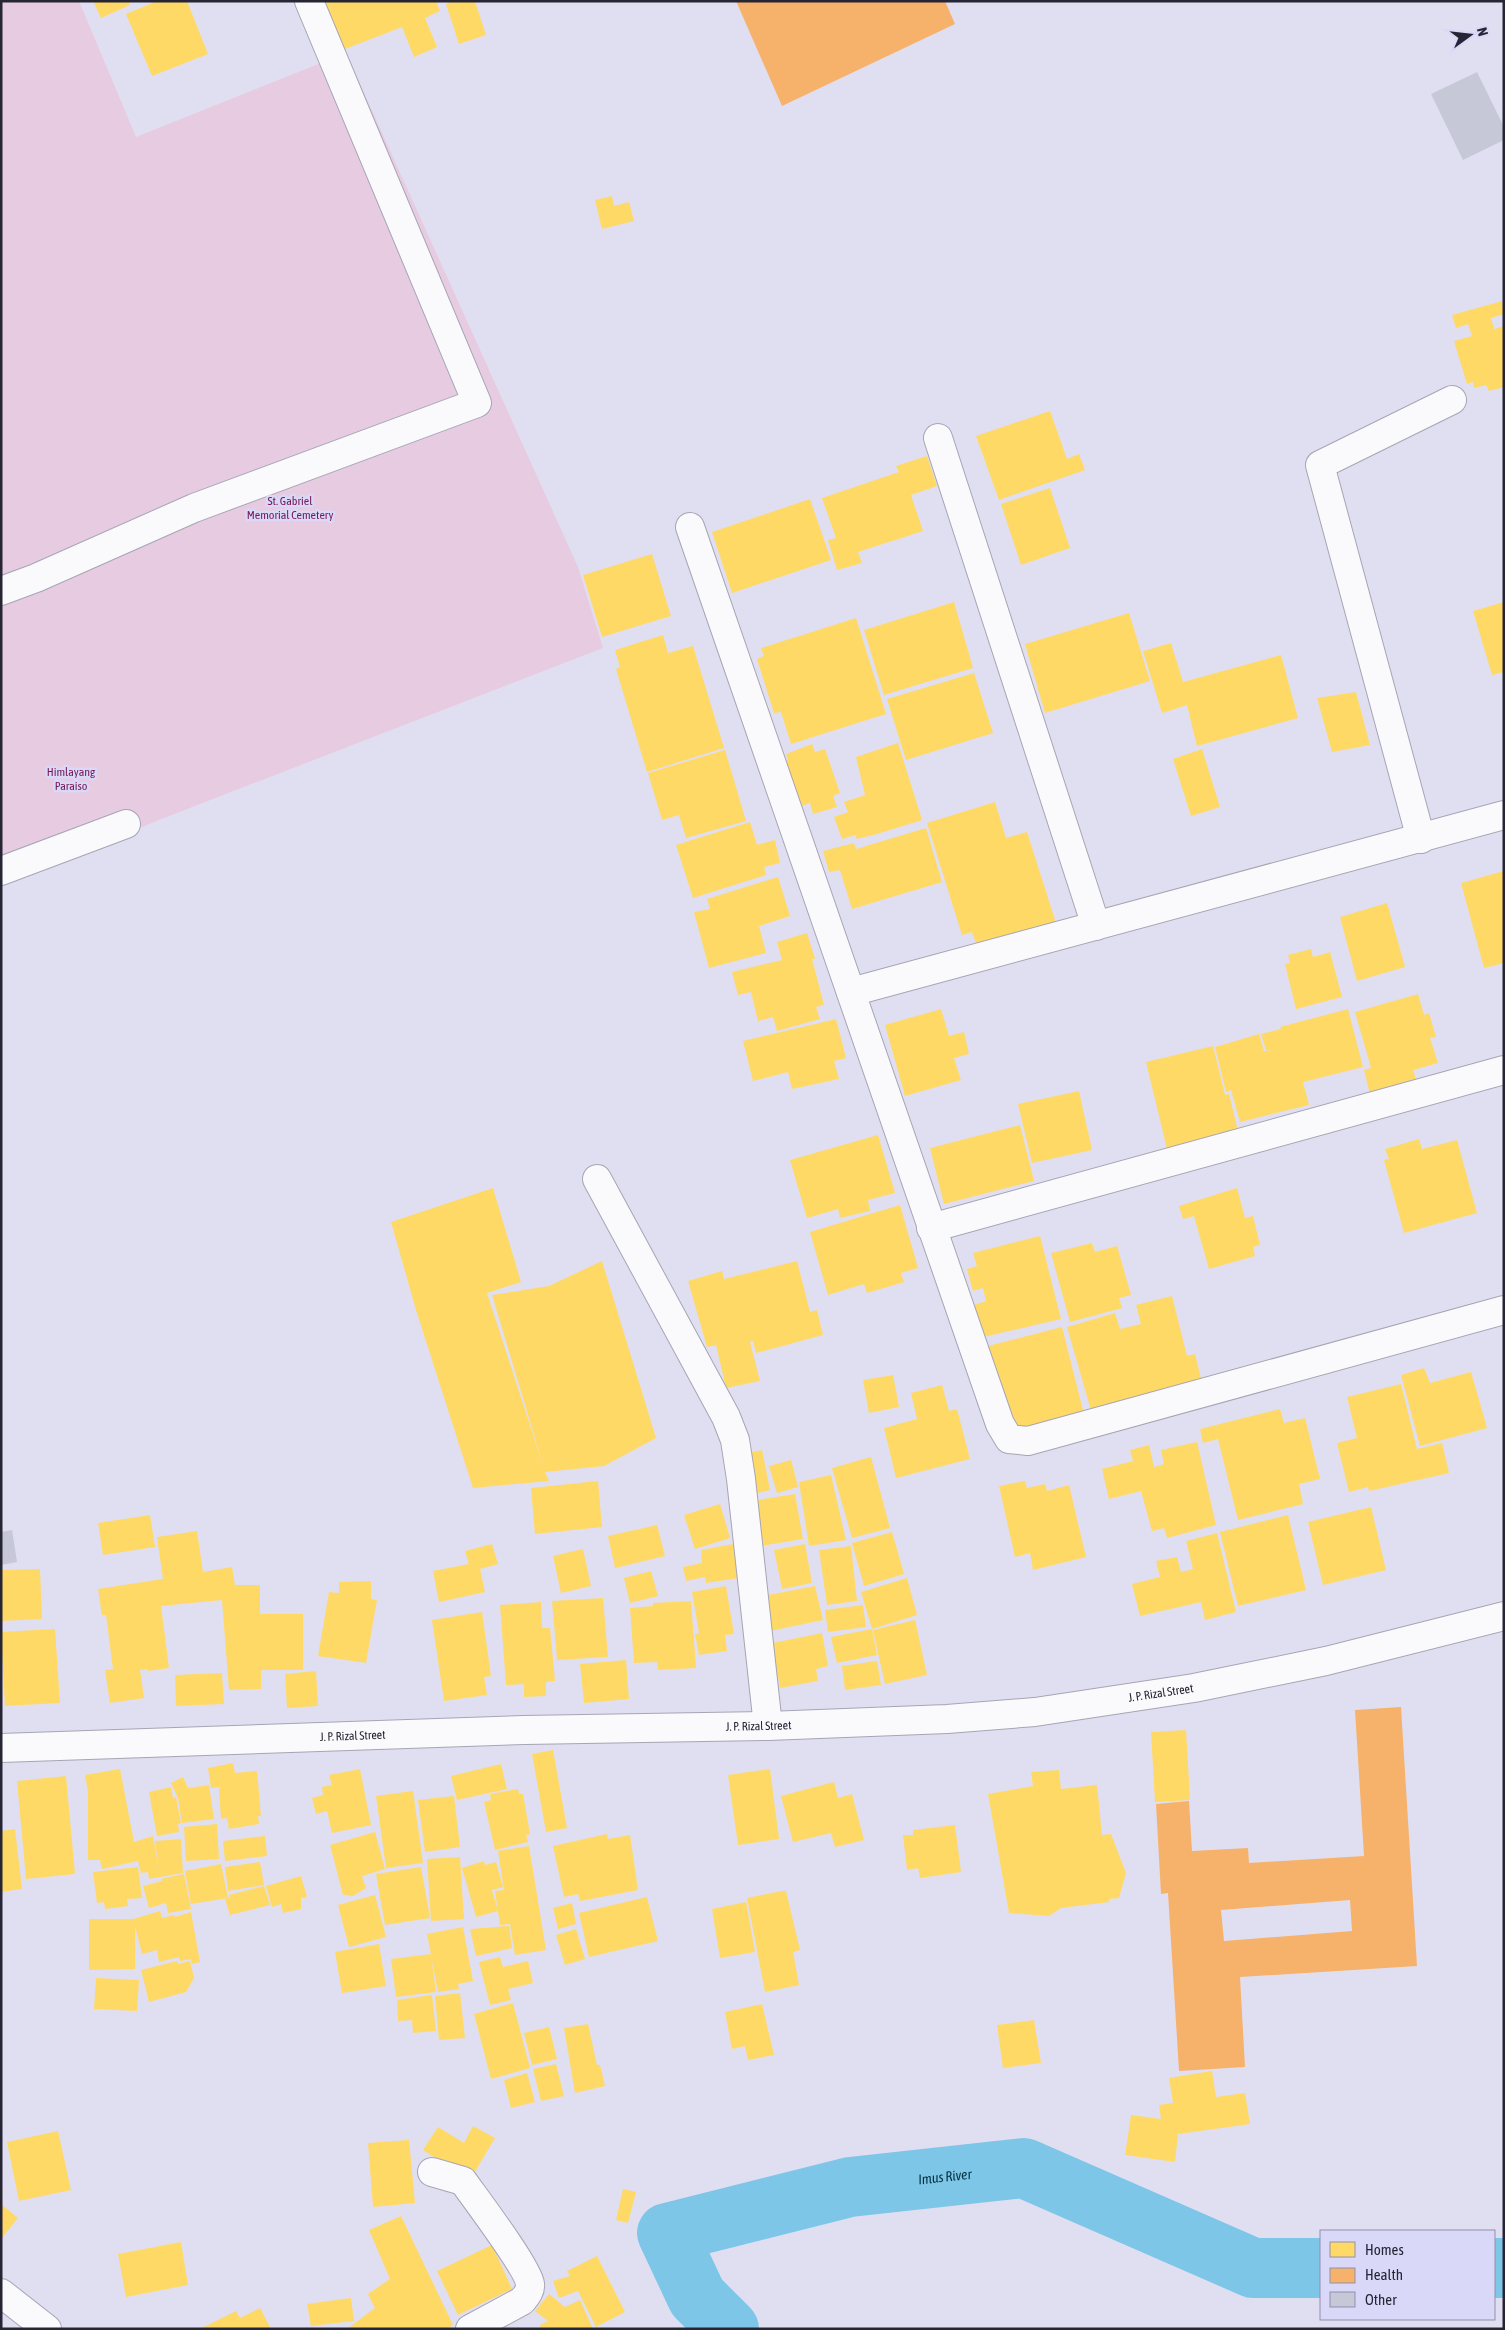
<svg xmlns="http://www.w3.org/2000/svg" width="1505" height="2330" font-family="'Asap Condensed',sans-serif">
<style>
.green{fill:#e7cbe1}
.homes{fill:#ffd966}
.health{fill:#f6b26b;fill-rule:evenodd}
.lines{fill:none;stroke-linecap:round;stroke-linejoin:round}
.river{stroke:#7ec6e8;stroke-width:60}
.building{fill:#c6c8d7}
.street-casing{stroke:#a6a5b4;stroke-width:30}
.secondary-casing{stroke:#a6a5b4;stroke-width:30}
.street{stroke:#fafafd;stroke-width:28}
.secondary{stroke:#fafafd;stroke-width:28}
.labels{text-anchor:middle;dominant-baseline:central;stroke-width:5;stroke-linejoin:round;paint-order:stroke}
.park-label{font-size:12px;fill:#771854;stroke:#d9d8f8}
.street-label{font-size:12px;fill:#262534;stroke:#d9d8f8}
.water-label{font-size:14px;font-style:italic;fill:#003040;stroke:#d9d8f8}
</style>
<rect width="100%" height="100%" fill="#e0dff1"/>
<path class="green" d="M1,1H79L136,137L346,53L578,567L603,648L164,818L1,885Z"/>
<g class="homes">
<path d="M93,1H129L130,5L101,18Z"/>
<path d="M157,1H187L208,54L152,76L126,14Z"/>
<path d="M320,1H436L440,11L425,18L437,47L414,57L402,27L340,51Z"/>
<path d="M453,1H475L486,35L459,44L446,4Z"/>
<path d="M612,196L614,206L629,202L634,221L602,229L595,200Z"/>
<path d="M1502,301L1504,314L1491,318L1494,329L1504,326V387L1489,391L1486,385L1474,388L1473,382L1467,384L1454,341L1472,336L1468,324L1456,328L1452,315Z"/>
<path d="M1050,411L1067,459L1079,454L1085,470L999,500L976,436Z"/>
<path d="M927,456L937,486L911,495L923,531L858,552L862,563L837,570L828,540L836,538L822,498L899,472L896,466Z"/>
<path d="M1050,488L1070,548L1021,565L1001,504Z"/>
<path d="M810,499L831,560L732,593L712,532Z"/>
<path d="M652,554L671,616L602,637L583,575Z"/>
<path d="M954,602L973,668L884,695L864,630Z"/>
<path d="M1504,602V672L1492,675L1473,611Z"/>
<path d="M1129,613L1150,681L1045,713L1025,644Z"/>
<path d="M856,618L886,714L791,744L781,712L774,713L757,659L764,656L761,648Z"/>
<path d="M663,635L668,653L693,646L724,748L647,772L616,669L620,667L615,650Z"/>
<path d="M1171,643L1183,682L1281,655L1298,718L1197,746L1187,705L1162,713L1143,651Z"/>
<path d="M974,673L993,733L906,760L887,699Z"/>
<path d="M1356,692L1370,745L1332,752L1317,698Z"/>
<path d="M898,743L922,820L877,834L857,839L855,835L842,839L834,817L848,812L844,802L865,795L856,757Z"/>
<path d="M812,744L815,752L825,749L840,793L833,796L837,807L813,814L810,803L798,807L784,762L788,760L786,754Z"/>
<path d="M1202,749L1220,807L1191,816L1173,759Z"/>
<path d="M725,750L746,821L686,838L679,815L662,820L648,773Z"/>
<path d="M995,802L1006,838L1027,832L1056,923L980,955L972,932L962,935L927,823Z"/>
<path d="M750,822L757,845L775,840L780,863L764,867L766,875L693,898L676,845Z"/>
<path d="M926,828L942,882L852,909L840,870L829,872L823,851L854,843L856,849Z"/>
<path d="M1504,871V963L1484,968L1461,883Z"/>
<path d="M778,877L790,916L759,926L766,953L709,968L694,912L710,909L707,899Z"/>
<path d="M1387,903L1405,967L1357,981L1340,917Z"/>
<path d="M807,933L815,959H812L824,1005L816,1007L820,1019L777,1031L773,1017L758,1021L751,992L738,995L732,972L782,960L777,942Z"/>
<path d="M1311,949L1313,957L1330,952L1342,997L1296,1009L1285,964L1290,963L1288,955Z"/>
<path d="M1418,994L1424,1015L1429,1013L1436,1037L1430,1038L1438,1063L1413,1070L1416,1079L1401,1083V1086L1370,1094L1364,1070L1371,1068L1355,1012Z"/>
<path d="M941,1009L949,1036L964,1032L969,1054L954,1058L961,1080L905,1096L885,1025Z"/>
<path d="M1348,1009L1363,1067L1303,1082L1309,1105L1240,1122L1231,1090L1226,1092L1215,1047L1259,1034L1264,1051L1271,1050H1266L1261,1034L1281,1029L1280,1027Z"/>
<path d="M836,1019L846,1058L834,1061L839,1079L792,1089L788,1072L753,1081L743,1041Z"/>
<path d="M1213,1046L1225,1095L1229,1094L1238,1131L1167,1149L1146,1062Z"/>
<path d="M1079,1091L1092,1150L1032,1163L1018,1104Z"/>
<path d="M1020,1125L1034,1181L944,1204L930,1148Z"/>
<path d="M878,1135L895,1193L868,1200L870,1211L840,1218L838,1209L807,1218L790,1160Z"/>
<path d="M1419,1139L1422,1149L1457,1140L1477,1213L1404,1233L1384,1160L1389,1159L1385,1149Z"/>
<path d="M493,1188L521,1282L487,1293L544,1468L492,1295L549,1286L602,1261L656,1438L604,1466L545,1472L549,1481L473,1488L416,1310L391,1222Z"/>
<path d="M1237,1188L1245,1218L1253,1216L1260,1245L1253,1247L1255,1256L1209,1269L1194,1216L1183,1219L1179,1206Z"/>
<path d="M900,1205L918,1268L901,1273L904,1282L867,1293L864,1284L828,1295L810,1232Z"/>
<path d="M1040,1236L1061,1319L983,1337L974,1305L986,1301L983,1288L973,1291L967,1269L977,1266L973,1253Z"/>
<path d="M1092,1243L1095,1252L1117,1246L1131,1295L1119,1298L1122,1308L1070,1322L1051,1253Z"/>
<path d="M797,1261L810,1312L817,1310L823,1335L756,1353L753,1341L750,1342L760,1381L726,1388L716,1345L707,1347L688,1281L722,1271L724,1279Z"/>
<path d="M1172,1296L1187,1356L1195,1354L1202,1382L1092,1414L1067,1327L1115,1313L1120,1329L1141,1324L1136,1305Z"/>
<path d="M1062,1327L1084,1414L1011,1433L988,1346Z"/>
<path d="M1424,1368L1430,1383L1471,1372L1487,1428L1420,1446L1401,1375Z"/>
<path d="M893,1375L899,1407L869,1413L863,1380Z"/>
<path d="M1401,1384L1417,1449L1442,1443L1449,1473L1369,1491L1368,1487L1349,1492L1337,1443L1357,1438L1347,1397Z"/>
<path d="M942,1385L949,1411L957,1409L970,1459L896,1478L884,1428L917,1419L911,1393Z"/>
<path d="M1280,1409L1284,1423L1305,1418L1320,1479L1299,1484L1303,1504L1238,1520L1218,1439L1203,1443L1200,1429Z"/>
<path d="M1197,1442L1216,1525L1167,1538L1164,1528L1152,1531L1141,1491L1109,1499L1102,1469L1133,1461L1130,1450L1149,1445L1154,1467L1164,1464L1161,1450Z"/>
<path d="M762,1450L770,1490L749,1495L741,1454Z"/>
<path d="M871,1457L890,1528L852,1538L832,1468Z"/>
<path d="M791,1460L798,1487L777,1493L769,1466Z"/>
<path d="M831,1475L846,1540L809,1546L799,1482Z"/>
<path d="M598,1481L602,1527L535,1534L531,1488Z"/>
<path d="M1025,1481L1027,1488L1045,1484L1047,1491L1069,1485L1086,1557L1033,1570L1030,1553L1015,1557L999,1486Z"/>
<path d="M795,1494L803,1539L760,1546L752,1501Z"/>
<path d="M720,1504L730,1538L695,1549L684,1515Z"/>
<path d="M1371,1507L1386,1570L1323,1585L1308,1522Z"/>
<path d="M150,1515L155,1547L103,1555L98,1523Z"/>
<path d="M1288,1515L1306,1590L1238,1606L1220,1532Z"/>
<path d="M657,1525L665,1556L615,1568L608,1536Z"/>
<path d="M197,1531L203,1572L232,1567L235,1585H260V1614H303V1670H261V1689L229,1690L222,1600L161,1606L169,1668L148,1671L147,1669L140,1670L144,1698L110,1703L105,1670L113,1669L106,1615H102L98,1589L163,1579L157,1537Z"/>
<path d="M892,1532L904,1574L864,1586L852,1543Z"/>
<path d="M1217,1533L1236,1612L1205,1620L1201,1602L1140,1616L1132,1584L1160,1577L1156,1561L1177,1557L1181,1572L1193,1569L1186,1541Z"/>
<path d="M492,1544L498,1564L480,1569L485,1592L439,1602L433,1571L469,1564L465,1551Z"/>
<path d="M733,1544L739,1578L706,1583L705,1577L686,1581L683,1567L702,1563L701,1550Z"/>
<path d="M805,1544L812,1583L782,1589L774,1550Z"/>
<path d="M851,1546L857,1601L827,1605L819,1550Z"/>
<path d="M583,1549L591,1586L561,1593L553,1556Z"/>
<path d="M40,1569L42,1619L1,1621V1570Z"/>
<path d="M651,1571L658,1596L630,1603L624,1578Z"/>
<path d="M907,1578L917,1615L872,1629L877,1655L837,1663L831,1637L872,1629L861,1592Z"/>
<path d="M371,1581V1599L377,1600L366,1663L318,1656L329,1592L339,1593V1582Z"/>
<path d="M726,1586L734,1634L725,1635L727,1651L699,1655L695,1634L699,1633L692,1592Z"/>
<path d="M815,1586L823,1620L770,1631L763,1596Z"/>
<path d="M603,1598L608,1657L557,1660L552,1601Z"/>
<path d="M691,1601L696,1668L658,1670L657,1662L634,1663L630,1608L653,1606V1603Z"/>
<path d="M541,1602L542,1628H550L555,1681L546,1682V1696L524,1697V1684L506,1685L500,1605Z"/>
<path d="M863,1605L866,1627L828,1632L825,1610Z"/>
<path d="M482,1612L491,1676L484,1677L487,1695L444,1701L432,1620Z"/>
<path d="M915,1620L927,1675L885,1684L873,1630Z"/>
<path d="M55,1629L60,1703L5,1706L1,1632Z"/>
<path d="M822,1633L828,1666L816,1669L818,1681L780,1688L778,1676L770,1678L763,1645Z"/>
<path d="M626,1660L629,1699L584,1703L580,1664Z"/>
<path d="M877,1661L881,1685L845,1690L842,1666Z"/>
<path d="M316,1671L318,1706L287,1708L285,1674Z"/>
<path d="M222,1673L224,1704L176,1706L175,1675Z"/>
<path d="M1186,1730L1190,1800L1155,1802L1151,1732Z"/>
<path d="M553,1750L567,1828L546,1832L532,1754Z"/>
<path d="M233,1763L235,1773L257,1771L261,1816H258L259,1824L229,1829L227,1818L221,1819L219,1789L221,1787L211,1788L208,1768Z"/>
<path d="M501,1764L507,1789L457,1800L451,1776Z"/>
<path d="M120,1769L134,1842L153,1836L159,1871L155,1841L181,1839L183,1873L149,1879L148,1872L141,1873L138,1861L102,1869L100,1860H88V1792L85,1775Z"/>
<path d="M360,1769L371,1825L332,1833L327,1811L316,1814L312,1798L323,1795L322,1787L332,1785L329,1775Z"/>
<path d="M770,1769L779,1839L738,1845L728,1775Z"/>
<path d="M1059,1770L1061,1789L1097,1785L1102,1835L1111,1834L1126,1873L1119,1898L1109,1899V1902L1061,1908L1049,1916L1009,1913L988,1794L1033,1786L1031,1772Z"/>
<path d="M66,1776L75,1874L26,1879L17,1781Z"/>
<path d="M183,1777L188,1788L209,1785L214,1819L182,1823L178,1798L171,1783Z"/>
<path d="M834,1782L838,1798L852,1794L864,1840L835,1847L831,1833L793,1842L781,1796Z"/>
<path d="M171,1787L173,1798L176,1797L181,1823L178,1824L179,1832L157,1836L149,1792Z"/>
<path d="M518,1789L519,1794H523L530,1834L526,1835L528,1842L495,1850L484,1802L491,1800L490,1794Z"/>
<path d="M413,1791L423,1863L386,1868L376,1796Z"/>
<path d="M454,1796L460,1847L425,1852L418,1800Z"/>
<path d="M217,1824L219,1859L186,1861L184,1827Z"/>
<path d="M955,1825L961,1872L920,1878L918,1868L907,1870L903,1835H913V1830Z"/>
<path d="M15,1829L22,1889L1,1892V1831Z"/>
<path d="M375,1832L385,1869L362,1876L366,1888L353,1896L343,1895L330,1845Z"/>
<path d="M607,1834L608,1839L630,1835L638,1890L580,1901L578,1894L564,1897L553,1846Z"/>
<path d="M265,1836L267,1856L225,1861L223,1841Z"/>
<path d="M529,1846L546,1950L515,1955L510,1924L500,1925L495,1891L504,1890L498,1851Z"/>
<path d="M460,1857L464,1919L431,1921L427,1859Z"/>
<path d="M484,1861L485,1865L496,1862L503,1887L492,1890L498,1911L476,1917L462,1868Z"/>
<path d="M260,1862L264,1885L228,1891L225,1867Z"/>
<path d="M221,1864L228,1898L191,1904L185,1871Z"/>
<path d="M138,1867L142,1898L127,1899L128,1906L105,1909L104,1902L97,1903L93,1872Z"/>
<path d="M421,1867L430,1918L385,1925L376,1874Z"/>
<path d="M184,1874L191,1909L168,1913L166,1903L149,1908L143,1886L162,1881L161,1879Z"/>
<path d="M301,1876L307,1897L301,1898V1909L283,1913L281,1904L272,1907L266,1886Z"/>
<path d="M264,1886L270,1905L230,1915L225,1899L230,1897L229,1895Z"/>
<path d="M781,1891H786L800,1950L793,1952L799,1985L765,1992L747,1898Z"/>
<path d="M375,1895L386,1937L349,1947L338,1905Z"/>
<path d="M647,1897L658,1941L589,1957L579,1913Z"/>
<path d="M746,1902L755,1952L720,1958L712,1909Z"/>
<path d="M572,1903L576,1924L558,1929L553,1908Z"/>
<path d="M160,1911L162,1918L174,1915L175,1917L191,1912L200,1962L192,1964L191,1959L180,1961L179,1957L159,1962L157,1950L142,1954L135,1926V1969L89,1970V1919H133Z"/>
<path d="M509,1926L512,1948L476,1956L470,1929Z"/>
<path d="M463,1927L473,1981L458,1984L459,1989L438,1992L431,1956L436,1992L396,1997L391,1959L431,1954L427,1934Z"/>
<path d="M576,1929L585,1959L565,1965L556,1935Z"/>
<path d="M379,1944L386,1986L342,1993L335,1952Z"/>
<path d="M500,1957L503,1967L528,1961L533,1983L508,1989L511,2000L490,2005L479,1962Z"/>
<path d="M177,1961L178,1964L190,1961L194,1978L186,1992L149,2002L141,1970Z"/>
<path d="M96,1978L139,1980L137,2011L94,2009Z"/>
<path d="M460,1993L465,2038L439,2040L435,1996Z"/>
<path d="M432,1995L436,2031L413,2033L412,2020L398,2021L397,2000Z"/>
<path d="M513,2003L530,2068L491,2079L474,2014Z"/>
<path d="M762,2004L774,2055L748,2060L745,2046L732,2049L725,2012Z"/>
<path d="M1034,2020L1041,2063L1003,2068L997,2025Z"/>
<path d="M588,2024L597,2065H600L605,2086L575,2093L564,2028Z"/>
<path d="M549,2027L557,2059L532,2065L524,2033Z"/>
<path d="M556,2064L564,2096L541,2101L533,2069Z"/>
<path d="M1212,2071L1216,2097L1245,2093L1250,2124L1178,2134L1175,2162L1125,2155L1131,2115L1161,2119L1159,2105L1173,2103L1169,2078Z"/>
<path d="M527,2073L535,2102L511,2108L504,2080Z"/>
<path d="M473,2126L495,2138L470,2180L423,2150L438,2127L464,2143Z"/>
<path d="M58,2131L71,2190L19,2201L7,2142Z"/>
<path d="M409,2140L415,2203L373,2207L368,2143Z"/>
<path d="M623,2189L636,2192L628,2223L616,2220Z"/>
<path d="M1,2204L18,2218L1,2239Z"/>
<path d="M401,2216L453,2325L447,2329H347L375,2308L368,2294L390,2279L369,2230Z"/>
<path d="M181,2242L188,2285L126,2297L118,2254Z"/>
<path d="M492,2245L512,2289L458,2315L437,2271Z"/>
<path d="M597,2256L625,2312L596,2327L578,2291L559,2298L553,2281L570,2276L567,2271Z"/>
<path d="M549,2294L565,2307L580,2300L593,2329H541L540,2325L548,2321L535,2311Z"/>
<path d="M351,2298L354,2321L311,2326L307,2304Z"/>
<path d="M260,2308L270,2327L267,2329H200L236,2311L240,2318Z"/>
</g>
<g class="health">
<path d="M736,1H945L955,24L782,106Z"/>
<path d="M1401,1707L1417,1966L1240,1977L1245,2067L1179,2071L1168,1893L1161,1894L1156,1804L1189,1801L1192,1851L1248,1848L1249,1863L1364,1856L1355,1710ZM1350,1900L1352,1931L1224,1941L1221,1910Z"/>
</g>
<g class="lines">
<g class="river">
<path d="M1494,2268H1504"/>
<path id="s1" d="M729,2329L697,2297L667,2233L850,2187L1024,2168L1253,2268H1321"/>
</g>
</g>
<g class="building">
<path d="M1477,72L1504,127V140L1463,160L1431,94Z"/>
<path d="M12,1530L17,1562L1,1565V1532Z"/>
</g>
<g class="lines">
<g class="street-casing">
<g id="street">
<path d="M938,438L1096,926"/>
<path d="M690,527L1000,1424L1009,1439L1028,1441L1504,1310"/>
<path d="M1,591L36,578L194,508L477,403L309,1"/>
<path d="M1421,839L1320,465L1452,400"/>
<path d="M1,871L126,824"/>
<path d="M851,992L1504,815"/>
<path d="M597,1179L726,1417L735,1440L741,1479L768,1726"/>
<path d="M931,1228L1504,1070"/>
<path d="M432,2172L463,2181C475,2198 528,2268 530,2284C531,2291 526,2296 522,2301L470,2329"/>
</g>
</g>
<g class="secondary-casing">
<g id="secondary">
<path id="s2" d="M1,1748L524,1730L768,1726L947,1719L1035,1712L1194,1688L1326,1661L1504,1616"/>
<path d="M1,2293L47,2329"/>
</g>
</g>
<use href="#street" class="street"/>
<use href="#secondary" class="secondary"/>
</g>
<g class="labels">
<g class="park-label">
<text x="290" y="501">St. Gabriel<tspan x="290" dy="14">Memorial Cemetery</tspan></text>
<text x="71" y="772">Himlayang<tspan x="71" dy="14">Paraiso</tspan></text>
</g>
<g class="street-label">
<text stroke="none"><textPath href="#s2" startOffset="1162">J. P. Rizal Street</textPath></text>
<text stroke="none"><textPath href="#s2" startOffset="758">J. P. Rizal Street</textPath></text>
<text stroke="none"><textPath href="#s2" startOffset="352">J. P. Rizal Street</textPath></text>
</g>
<g class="water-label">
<text stroke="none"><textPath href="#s1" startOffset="400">Imus River</textPath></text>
</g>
</g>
<rect width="1505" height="2330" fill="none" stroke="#262534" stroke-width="5"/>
<rect x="1320" y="2230" width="175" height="90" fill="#d9d8f8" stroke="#9190aa"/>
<rect x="1330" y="2242" width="25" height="15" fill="#ffd966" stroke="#9190aa"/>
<text x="1365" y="2255" font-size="15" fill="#262534">Homes</text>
<rect x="1330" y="2268" width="25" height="15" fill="#f6b26b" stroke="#9190aa"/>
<text x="1365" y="2280" font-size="15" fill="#262534">Health</text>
<rect x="1330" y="2292" width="25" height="15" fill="#c6c8d7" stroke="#9190aa"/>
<text x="1365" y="2305" font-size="15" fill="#262534">Other</text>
<g transform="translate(1470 35) rotate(75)" stroke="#d9d8f8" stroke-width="4" paint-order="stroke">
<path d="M0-4L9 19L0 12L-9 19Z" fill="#262534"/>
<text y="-8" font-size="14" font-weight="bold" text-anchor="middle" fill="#262534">N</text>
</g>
</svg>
